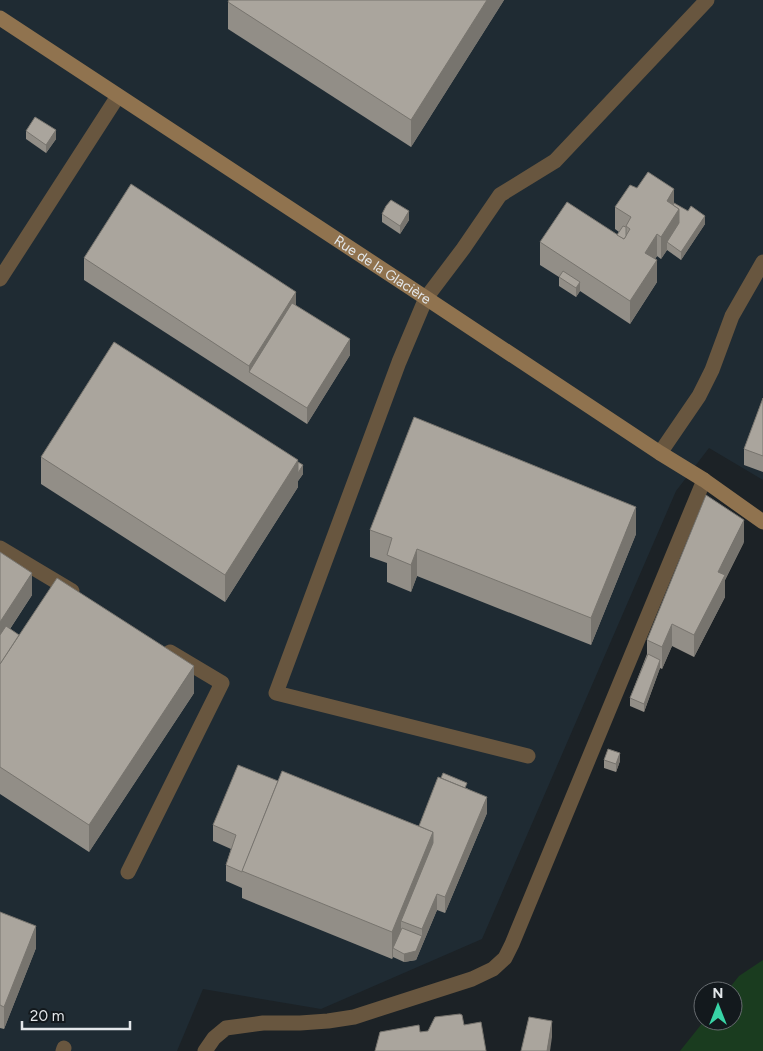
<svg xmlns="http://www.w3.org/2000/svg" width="763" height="1051" font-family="Figtree,sans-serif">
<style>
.built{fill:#1f2b33}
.green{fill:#1a3c1f}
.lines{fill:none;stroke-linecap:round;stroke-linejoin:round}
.lane{stroke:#68563f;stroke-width:15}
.street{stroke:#68563f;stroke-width:15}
.secondary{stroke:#90734f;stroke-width:15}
.wall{fill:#928e87}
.shaded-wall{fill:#77746e}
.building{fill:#aaa59d;stroke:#77746e}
.labels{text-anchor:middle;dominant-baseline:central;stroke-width:5;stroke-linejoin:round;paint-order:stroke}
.street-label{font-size:14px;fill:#e3e7ea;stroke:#13191d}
</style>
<rect width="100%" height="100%" fill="#1c2226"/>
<path class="built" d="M0,0H763V480L709,448L676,491L482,939L321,1009L203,989L177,1051H0Z"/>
<path class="green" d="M763,960V1051H680L704,1021H733V991H727L739,976Z"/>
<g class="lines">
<g class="lane">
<path d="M0,279L118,96"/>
<path d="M0,548L72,591"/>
<path d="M528,756L276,693L399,362L426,298L463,249L500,195L555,161L707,0"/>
<path d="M128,872L222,683L170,652"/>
<path d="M63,1051L64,1048"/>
</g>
<g class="street">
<path d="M660,453L699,396L712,370L732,316L763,262"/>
<path d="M205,1051L214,1038L226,1028L263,1023H300L328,1021L354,1017L472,979L493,969L505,958L512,944L704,480"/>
</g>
<path class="secondary" id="s1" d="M0,18L426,298L660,453L704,480L763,522"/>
</g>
<g class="wall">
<path d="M229,0H504L411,147L228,29V2Z"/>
<path d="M26,131L56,139L46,153L26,139Z"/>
<path d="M637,188L674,203L705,224L681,260L667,250L661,259L657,256L655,259L657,282L630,324L580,291L576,297L559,286V277L540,265V242L617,235L619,232L615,229V207Z"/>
<path d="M382,214L409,220L400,234L382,222Z"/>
<path d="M84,258L296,306L350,355L307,424L84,280Z"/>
<path d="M763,398V472L744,465V449Z"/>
<path d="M41,457L298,462L303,474L298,481V487L225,602L41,484Z"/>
<path d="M370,530L636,534L591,645L417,576L411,592L387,582V563L370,557Z"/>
<path d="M744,542L725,580V597L694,657L672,646L662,669L660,668L644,712L630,706V698L647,654V640Z"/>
<path d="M0,552L32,595L10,629L19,635L194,693L89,852L0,794Z"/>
<path d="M604,760L620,761L616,772L604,768Z"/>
<path d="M278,781L419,826L467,788L487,813L445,913L437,910L416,960L404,962L393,957L392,959L242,898V888L226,881V865L231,849L213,841V825Z"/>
<path d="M0,912L36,948L4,1029L0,1028Z"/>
</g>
<g class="shaded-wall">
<path d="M487,0H504L411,147V120Z"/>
<path d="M56,130V139L46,153V145Z"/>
<path d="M674,189V211L667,201Z"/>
<path d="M679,209V231L667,242V250L661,259V237Z"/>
<path d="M409,211V220L400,234V226Z"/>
<path d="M705,216V224L681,260V252Z"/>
<path d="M657,234V256L645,275V253Z"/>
<path d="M657,260V282L630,324V301Z"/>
<path d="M580,282V291L576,297V288Z"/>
<path d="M296,292V314L249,372V366Z"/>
<path d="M350,339V355L307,424V408Z"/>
<path d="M298,460V473L303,465V474L298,481V487L225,602V575Z"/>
<path d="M636,507V534L591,645V618Z"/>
<path d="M744,520V542L725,580V597L694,657V635L718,572Z"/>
<path d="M417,549V576L411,592V565Z"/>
<path d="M32,573V595L0,644V622Z"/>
<path d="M672,624V646L662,669V647Z"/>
<path d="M660,660V668L644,712V704Z"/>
<path d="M194,666V693L89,852V825Z"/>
<path d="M620,753V761L616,772V764Z"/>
<path d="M487,797V813L445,913V897Z"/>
<path d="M433,832V859L401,921V935L393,948V957L392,959V932Z"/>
<path d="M437,894V910L416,960L404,962V954L422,936V929Z"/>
<path d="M36,926V948L4,1029V1007Z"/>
<path d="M552,1021V1037L550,1051H547Z"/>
</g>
<g class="building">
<path d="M229,0H487L411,120L228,2Z"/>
<path d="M35,117L56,130L46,145L26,131Z"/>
<path d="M648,172L674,189L667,201L679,209L661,237L657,234L645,253L657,260L630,301L540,242L567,202L624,239L630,229L626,226L631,217L615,207L630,185L637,188Z"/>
<path d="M131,184L296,292L249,366L84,258Z"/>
<path d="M391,200L409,211L400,226L382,214L386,206Z"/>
<path d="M674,203L688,211L691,206L705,216L681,252L667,242L679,223V209L673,205Z"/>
<path d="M623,226L626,227V236L624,239L617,235Z"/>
<path d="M563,271L580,282L576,288L559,277Z"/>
<path d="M292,303L350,339L307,408L249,372Z"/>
<path d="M114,342L298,460L225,575L41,457Z"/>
<path d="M763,398V456L744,449Z"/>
<path d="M414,417L636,507L591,618L417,549L411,565L387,555L392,538L370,530Z"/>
<path d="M298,462L303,465L298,473Z"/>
<path d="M706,495L744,520L718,572L725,575L694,635L672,624L662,647L647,640Z"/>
<path d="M0,552L32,573L0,622Z"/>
<path d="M57,578L194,666L89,825L0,767V664Z"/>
<path d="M6,626L19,635L0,664V635Z"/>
<path d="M648,654L660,660L644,704L630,698Z"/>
<path d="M608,749L620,753L616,764L604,760Z"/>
<path d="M238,765L278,781L242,872L226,865L236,835L213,825Z"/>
<path d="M282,771L433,832L392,932L242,871Z"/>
<path d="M443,773L467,783L465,788L441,778Z"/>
<path d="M438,777L487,797L445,897L437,894L422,929L401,921L433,843V832L419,826Z"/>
<path d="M0,912L36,926L4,1007L0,1005Z"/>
<path d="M402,928L422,936L416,951L404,954L393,948Z"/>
<path d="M460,1014L462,1015L464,1025L481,1022L486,1051H375L380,1032L419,1025L420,1032L428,1031L435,1017Z"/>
<path d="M529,1017L552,1021L547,1051H521Z"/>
</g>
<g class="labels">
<g class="street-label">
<text stroke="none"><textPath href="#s1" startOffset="458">Rue de la Glacière</textPath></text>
</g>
</g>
<g transform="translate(718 1006)"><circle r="24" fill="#13191d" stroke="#666b6f"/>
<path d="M0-4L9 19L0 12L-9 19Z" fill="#38d4a6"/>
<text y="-8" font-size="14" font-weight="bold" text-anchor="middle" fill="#e3e7ea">N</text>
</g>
<path d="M22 1021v8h108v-8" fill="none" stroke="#e3e7ea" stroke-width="2.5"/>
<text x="30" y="1021" font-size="15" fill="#e3e7ea" stroke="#13191d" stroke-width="4" paint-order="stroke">20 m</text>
</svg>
